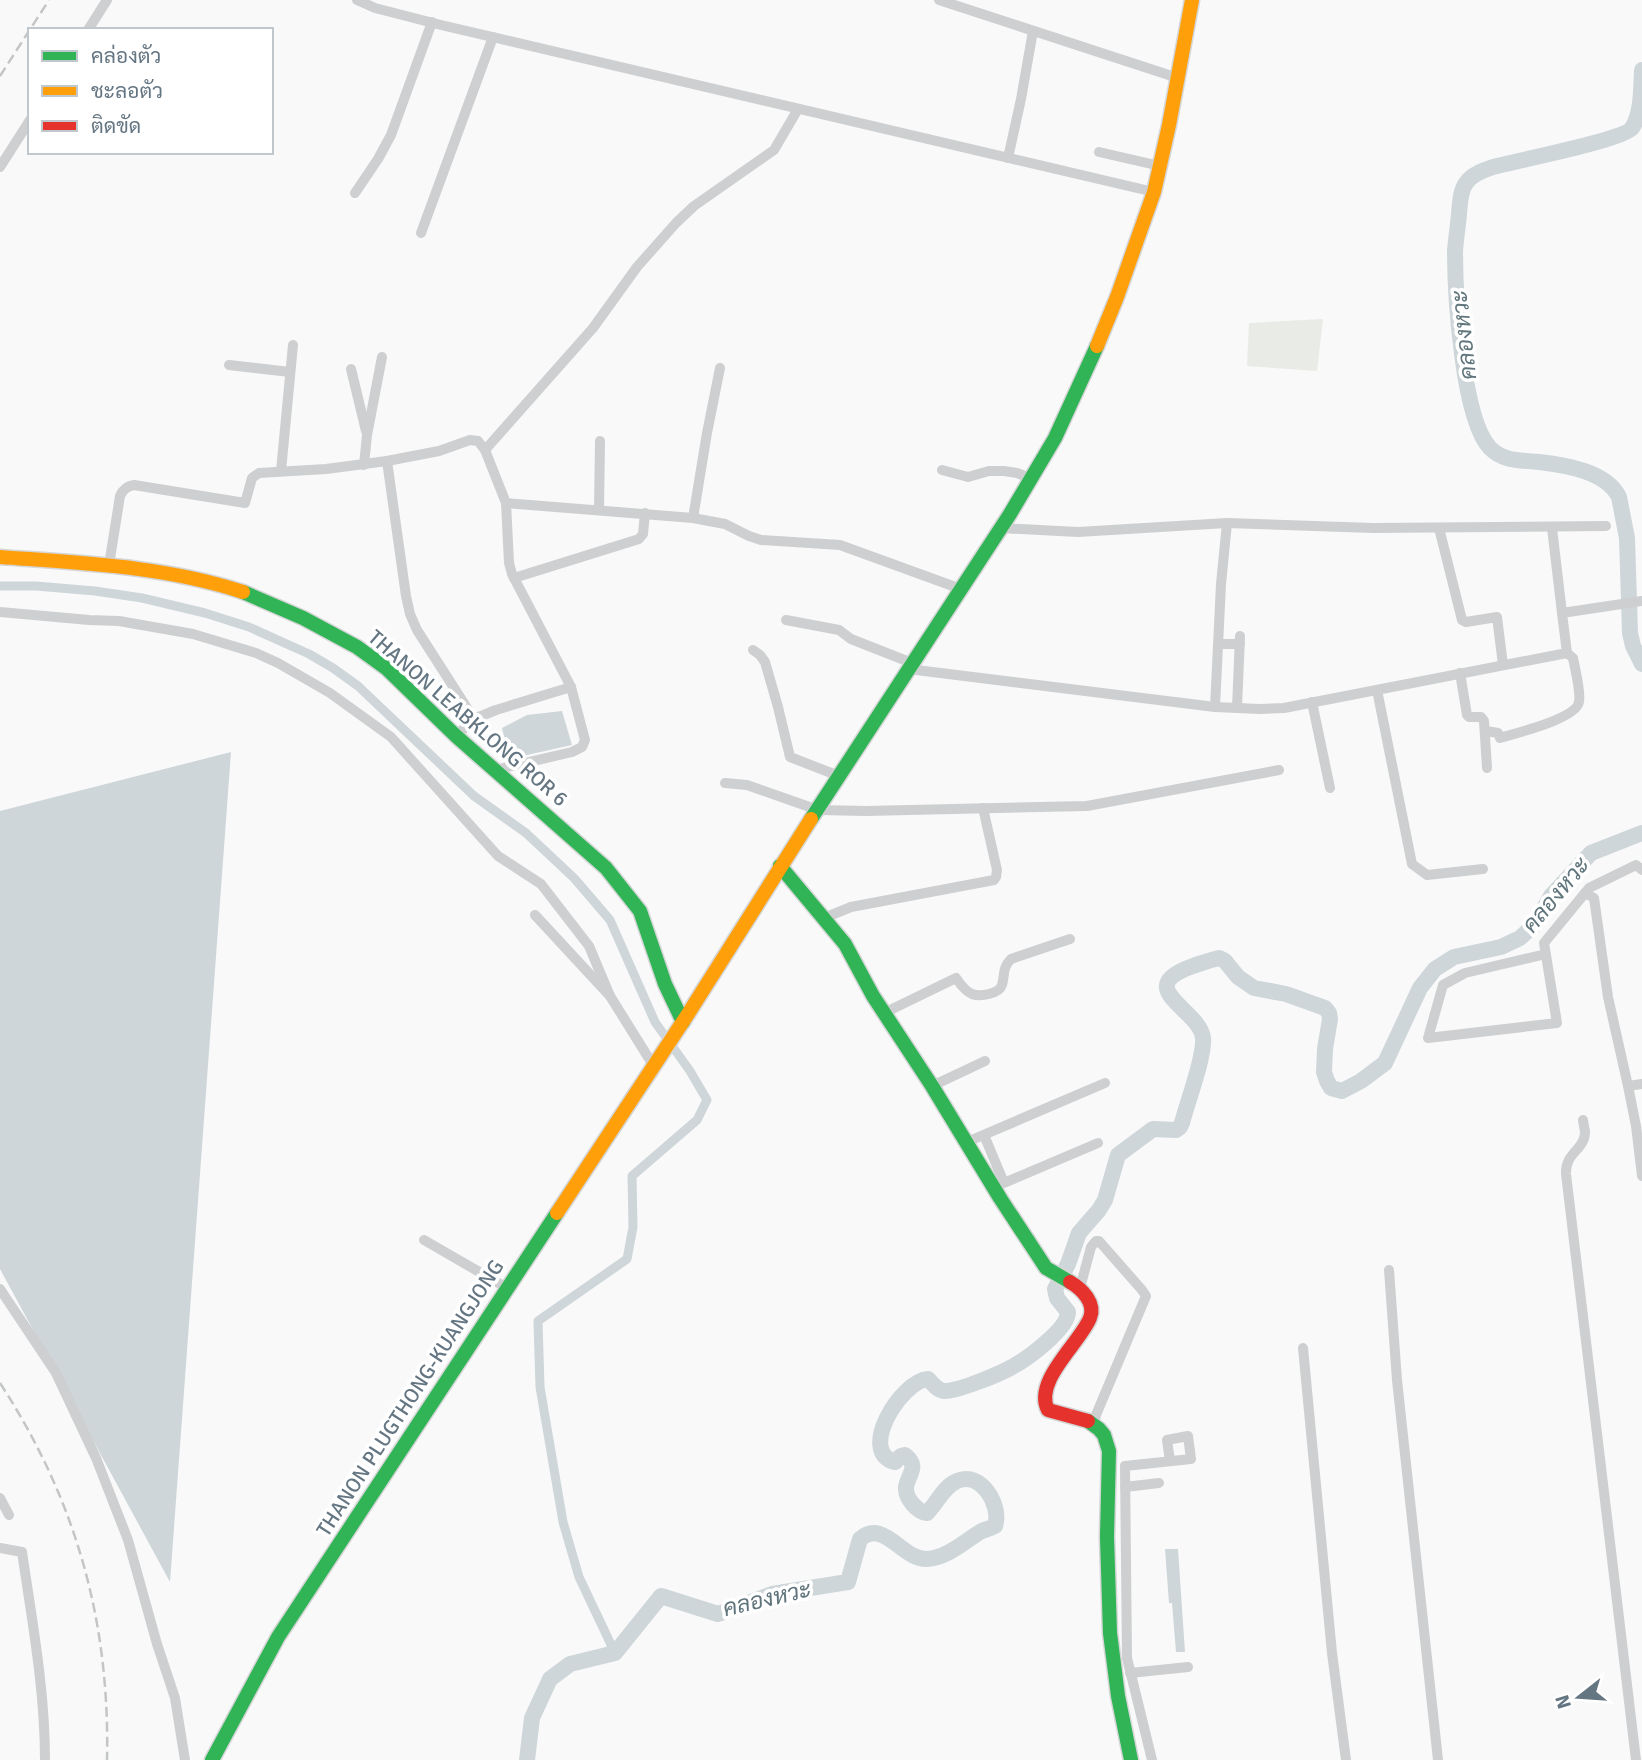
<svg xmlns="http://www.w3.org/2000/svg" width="1642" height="1760" font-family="Signika,Sarabun,sans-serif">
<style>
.green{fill:#e8ebe6}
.water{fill:#ced6d9}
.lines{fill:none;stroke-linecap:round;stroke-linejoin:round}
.canal{stroke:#ced6d9;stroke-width:9}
.river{stroke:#ced6d9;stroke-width:16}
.fast-casing{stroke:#d5d6d7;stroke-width:17}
.slow-casing{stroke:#d5d6d7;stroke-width:17}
.jam-casing{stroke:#d5d6d7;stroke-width:17}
.street{stroke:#cecfd0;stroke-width:10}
.fast{stroke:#30b455;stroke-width:14}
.slow{stroke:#ff9f0a;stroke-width:14}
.jam{stroke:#e5322d;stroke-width:14}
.rail{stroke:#c3c5c6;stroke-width:2.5;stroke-dasharray:10 5;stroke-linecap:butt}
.labels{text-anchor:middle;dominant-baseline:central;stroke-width:7;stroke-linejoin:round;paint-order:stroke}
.street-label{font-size:21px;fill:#657683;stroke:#fff}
.water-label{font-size:23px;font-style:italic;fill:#60757c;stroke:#fff}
</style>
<rect width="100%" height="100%" fill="#f9f9f9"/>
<path class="green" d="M1323,319L1317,371L1247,366L1249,323Z"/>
<g class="water">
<path d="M562,711L572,745L509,759L502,728L527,715Z"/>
<path d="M231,752L170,1582L0,1269V811Z"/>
<path d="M1178,1549L1185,1652H1176L1172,1603H1169L1165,1549Z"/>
</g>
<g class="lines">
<path class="canal" d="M0,586H36L95,591L142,598L205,613L249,627L309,654L333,668L358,686L474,796L526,833L574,878L610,920L655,1022L690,1071L707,1100L697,1120L632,1176L633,1227L627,1259L538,1321L540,1387L563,1522L579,1577L615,1653"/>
<g class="river">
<path d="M1642,70C1641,87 1642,113 1632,128C1623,140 1515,161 1493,167C1484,170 1472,174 1466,183C1460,191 1460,204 1459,214C1458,226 1456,238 1455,251C1455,292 1462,419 1490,448C1504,462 1521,460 1539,462C1565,465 1606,471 1619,497L1627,538L1630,633L1633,646L1642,664"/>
<path d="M527,1760L532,1718L550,1679L570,1664L615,1653L661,1596L718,1614L772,1594L848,1582L860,1539C884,1518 902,1560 927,1559C947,1558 964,1542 980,1532C985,1529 990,1529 995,1526C1002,1506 981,1470 957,1481C944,1486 937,1503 927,1513C918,1512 905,1499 906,1487C908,1474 920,1467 905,1455L901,1456L895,1462C857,1452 901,1381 928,1379C933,1384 938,1391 945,1391C958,1391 1000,1374 1012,1367C1027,1359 1068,1329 1068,1312L1057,1298L1055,1289L1068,1264L1079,1233L1099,1210L1105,1200L1118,1155L1153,1129L1176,1130L1180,1127L1182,1123C1187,1103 1205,1056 1203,1038C1200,1009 1130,988 1193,966C1202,963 1210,960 1219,958L1225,961L1238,977L1254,988L1286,994L1325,1008L1329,1013L1330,1019L1325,1049L1324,1072L1327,1081L1331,1088L1342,1091L1361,1081L1385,1063L1420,988L1435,969L1454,957L1501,947L1520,938L1535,924L1551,896L1591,853L1642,833"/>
</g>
<g class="fast-casing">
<g id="fast">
<path d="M243,592L303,618L357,647L386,668L456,736L606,868L640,911L665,984L683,1022"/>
<path d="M811,819L1010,514L1055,438L1097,346"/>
<path d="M780,866L845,944L873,996L932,1086L1000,1198L1046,1268L1070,1282"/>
<path d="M1088,1421L1099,1429L1104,1435L1109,1451L1107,1537L1110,1633L1118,1696L1131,1760"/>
<path d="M212,1760L278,1637L557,1213"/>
</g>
</g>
<g class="slow-casing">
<g id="slow">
<path d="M1097,346L1117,297L1154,192L1169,125L1192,0"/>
<path d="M0,557C81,563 165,566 243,592"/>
<path d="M557,1213L688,1014L811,819"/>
</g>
</g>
<g class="jam-casing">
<path id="jam" d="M1070,1282C1082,1289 1096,1303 1090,1318C1080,1343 1033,1381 1048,1410L1088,1421"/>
</g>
<g class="street">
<path d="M357,0L375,8L441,25L1154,192"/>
<path d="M939,0L1178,78"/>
<path d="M88,30L107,0"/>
<path d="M1099,152L1160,166"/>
<path d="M1008,158L1021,99L1033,31"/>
<path d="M0,167L30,120"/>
<path d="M355,193L378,159L391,135L432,22"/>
<path d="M421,233L493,37"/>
<path d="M229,365L290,372"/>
<path d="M351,369L366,431"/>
<path d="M485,450L593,328L637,267L676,223L694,206L774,150L798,109"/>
<path d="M387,461L406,596L410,614L417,630L474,719L456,736"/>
<path d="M364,465L367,435L382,357"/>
<path d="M942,470L968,477L989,471H1004L1017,473L1032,479"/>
<path d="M281,471L293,345"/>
<path d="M506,503L693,518L725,524L749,536L761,540L840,545L961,589"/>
<path d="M599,509L600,441"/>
<path d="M693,518L707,433L720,368"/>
<path d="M1001,528L1078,532L1227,523L1373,528L1606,526"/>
<path d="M1439,528L1462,620L1466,622L1497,617L1503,665"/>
<path d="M1552,528L1562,613"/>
<path d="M109,565L120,496C123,489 127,486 134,485L245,503L252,478L259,473L326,469L387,461L439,451L470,440L478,441L485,450L506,503L509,563L512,574L571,687L585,740L582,747L572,752L495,770"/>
<path d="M514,578L639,539L643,534L645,513"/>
<path d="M0,612L89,620L119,621L193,634L256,653L278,663L330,693L391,737L498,856L541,884L589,946L610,996"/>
<path d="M786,620L839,630L851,639L912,663"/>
<path d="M1218,644H1240"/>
<path d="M753,650L760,655L765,662L778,707L790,757L839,776"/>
<path d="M908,669L1215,707L1260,709L1284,708L1567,653L1562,613L1642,601"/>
<path d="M1460,673L1467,715L1469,717H1481L1484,721L1487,768"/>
<path d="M1377,690L1412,864L1427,875L1483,869"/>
<path d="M1312,702L1330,788"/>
<path d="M1215,707L1221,584L1227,523"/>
<path d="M1237,708L1240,636"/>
<path d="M474,719L496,710L571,687"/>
<path d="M1486,731L1498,733L1500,738C1516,733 1576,719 1579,702C1581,691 1575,669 1573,658L1567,653"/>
<path d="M725,783L747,785L818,810L866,811L1087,806L1279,770"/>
<path d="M1585,893L1589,888L1636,865L1642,870"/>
<path d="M535,915L610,996L653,1065"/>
<path d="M824,918L851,907L994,880L996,877L997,870L983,808"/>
<path d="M1546,954L1465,973L1443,985L1428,1038L1557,1023L1544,943L1585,893L1594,898L1608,997L1628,1086"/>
<path d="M884,1013L956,978C960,984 965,991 972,994C980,997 999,994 1002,985C1005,975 1002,968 1011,959L1070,939"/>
<path d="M1642,1084L1628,1086L1636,1126L1642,1176"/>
<path d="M932,1086L985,1061"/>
<path d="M1583,1120C1583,1121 1585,1131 1585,1132C1585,1150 1565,1152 1566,1174L1636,1760"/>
<path d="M984,1135L1004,1183L1098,1143"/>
<path d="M967,1142L1105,1083"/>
<path d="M424,1240L507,1288"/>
<path d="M1389,1270L1397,1380L1438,1760"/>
<path d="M1080,1288L1091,1247L1096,1241H1099L1142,1290L1146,1296L1096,1415L1095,1419L1097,1426"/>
<path d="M0,1289L56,1373L96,1458L128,1540L157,1644L175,1698L185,1760"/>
<path d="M1303,1348L1332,1653L1346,1760"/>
<path d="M1125,1487L1159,1483"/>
<path d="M0,1498L9,1515"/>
<path d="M0,1548L22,1552C32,1620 45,1690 45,1760"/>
<path d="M1130,1673L1188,1667"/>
<path d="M1152,1760L1127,1658L1125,1466L1191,1459L1188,1436L1167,1440L1170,1461"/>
</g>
<use href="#fast" class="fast"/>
<use href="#slow" class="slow"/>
<use href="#jam" class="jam"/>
<g class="rail">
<path d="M0,76L49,0"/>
<path d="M0,1383C76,1500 110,1621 107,1760"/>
</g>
</g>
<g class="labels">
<g class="street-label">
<text transform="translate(468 718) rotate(41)">THANON LEABKLONG ROR 6</text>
<text transform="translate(410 1398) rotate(-57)">THANON PLUGTHONG-KUANGJONG</text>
</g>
<g class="water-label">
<text transform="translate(1464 335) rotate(-96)">คลองหวะ</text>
<text transform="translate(1556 895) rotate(-50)">คลองหวะ</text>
<text transform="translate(767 1599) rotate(-13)">คลองหวะ</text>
</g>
</g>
<rect x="28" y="28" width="245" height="126" fill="#ffffff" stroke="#c1c8cd" stroke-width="2"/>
<rect x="42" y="51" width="35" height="10" fill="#30b455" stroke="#c1c8cd" stroke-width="2"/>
<text x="91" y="63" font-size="21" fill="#657683">คล่องตัว</text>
<rect x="42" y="86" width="35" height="10" fill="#ff9f0a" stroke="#c1c8cd" stroke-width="2"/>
<text x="91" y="98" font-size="21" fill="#657683">ชะลอตัว</text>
<rect x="42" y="121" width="35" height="10" fill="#e5322d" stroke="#c1c8cd" stroke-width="2"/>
<text x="91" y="133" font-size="21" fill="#657683">ติดขัด</text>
<g transform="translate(1579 1697) rotate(253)" stroke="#ffffff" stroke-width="5" paint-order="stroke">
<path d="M0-5L12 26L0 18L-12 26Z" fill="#657683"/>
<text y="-10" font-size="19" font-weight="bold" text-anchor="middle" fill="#657683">N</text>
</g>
</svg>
